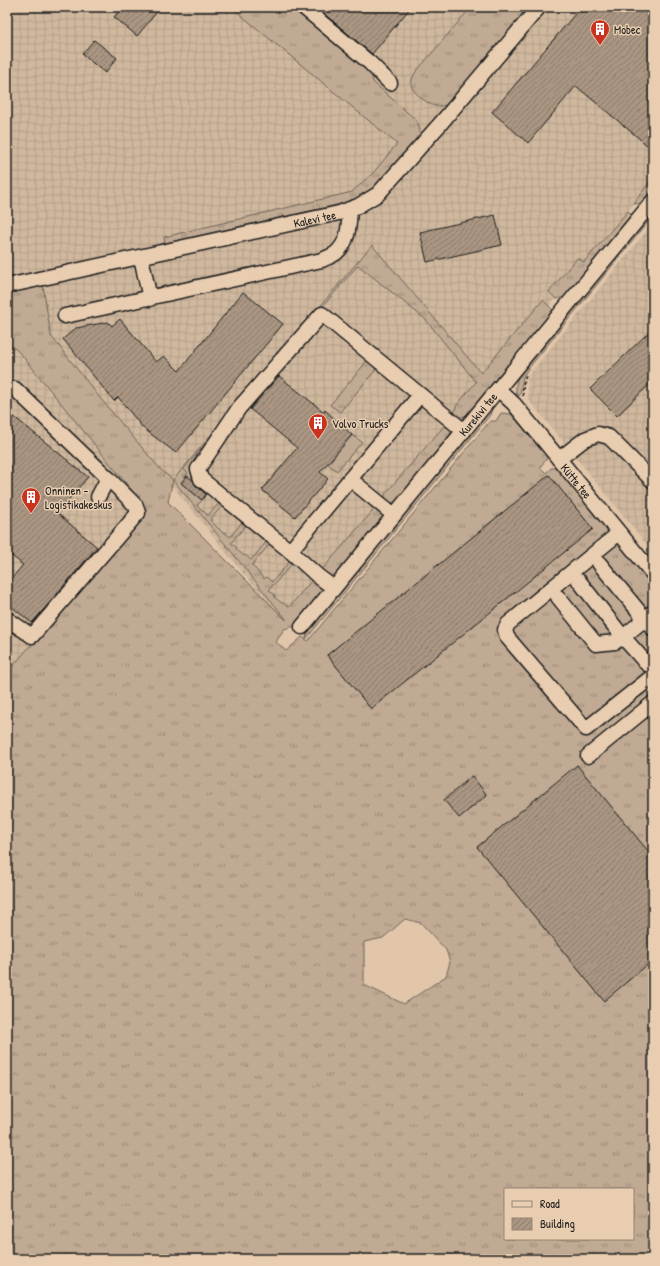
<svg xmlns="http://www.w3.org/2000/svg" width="660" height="1266" font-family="'Patrick Hand',sans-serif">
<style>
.industrial{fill:url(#industrial-grid)}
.grass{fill:url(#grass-tufts);stroke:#6e6358;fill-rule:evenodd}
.building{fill:url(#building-hatch);stroke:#1c1c1c}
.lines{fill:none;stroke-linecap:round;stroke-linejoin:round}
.minor-casing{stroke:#1c1c1c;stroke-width:17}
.path{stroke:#1c1c1c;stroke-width:2;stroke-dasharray:3 3;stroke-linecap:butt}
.minor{stroke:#e9cdb0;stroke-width:14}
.labels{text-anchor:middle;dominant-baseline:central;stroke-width:3;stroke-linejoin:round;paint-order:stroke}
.poi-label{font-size:12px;fill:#1c1c1c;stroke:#e9cdb0;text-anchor:start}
.street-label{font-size:12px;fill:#1c1c1c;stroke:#e9cdb0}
</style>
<defs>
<pattern id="industrial-grid" width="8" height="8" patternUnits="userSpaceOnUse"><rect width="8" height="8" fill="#d0b89e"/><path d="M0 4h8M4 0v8" fill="none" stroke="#b29e88"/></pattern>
<pattern id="grass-tufts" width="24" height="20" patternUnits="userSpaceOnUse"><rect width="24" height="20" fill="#c0aa93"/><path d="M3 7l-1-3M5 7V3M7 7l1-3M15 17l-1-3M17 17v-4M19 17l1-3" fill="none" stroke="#9b8a77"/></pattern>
<pattern id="building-hatch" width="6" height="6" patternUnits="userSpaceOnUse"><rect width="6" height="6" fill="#aa9682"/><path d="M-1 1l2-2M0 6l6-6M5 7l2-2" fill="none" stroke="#8a7a6a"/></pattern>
</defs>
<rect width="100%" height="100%" fill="#e1c6aa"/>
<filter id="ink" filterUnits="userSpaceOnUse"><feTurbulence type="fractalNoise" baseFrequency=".025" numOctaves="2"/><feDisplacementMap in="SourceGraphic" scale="8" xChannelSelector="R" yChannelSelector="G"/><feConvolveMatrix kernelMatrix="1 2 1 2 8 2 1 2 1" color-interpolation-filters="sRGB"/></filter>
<g filter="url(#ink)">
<g class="industrial">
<path d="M7,7H653V181L285,625L170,483L7,673Z"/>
<path d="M653,223V552L528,399L527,377Z"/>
</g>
<g class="grass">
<path d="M231,7H294L371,73L373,82L416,120C420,127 421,132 418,140L379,183L369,191L350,202L165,243L164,237L352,192L373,173L397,144Z"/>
<path d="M471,7H533L451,103C446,105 441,107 435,106C429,105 412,92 411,85C411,81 413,77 415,73Z"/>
<path d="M651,180L653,182V189L641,203L637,204L634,203Z"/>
<path d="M653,210V216L527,370L523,377L520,395L517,396C514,387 517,379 521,370Z"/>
<path d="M628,211L631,214L629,220L565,297L556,299L549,292L577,258L584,262Z"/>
<path d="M372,245L481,373L543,300L554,311L468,415L461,417H457L454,414L456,406L476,382L426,320L358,265L184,469L188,473L181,483L202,500L197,506L208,515L221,501L224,504L210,520L223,533L224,532L230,537L242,522L246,525L231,543L237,548L236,549L244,556L245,555L251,560L266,542L269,545L252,565L264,579L266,577L272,582L289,562L292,564L269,590L275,595L274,597L282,603H283L289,607L313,579C320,585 322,588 320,597L296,626L284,629L276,642L286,651L302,637L308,641L490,421H496L501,413L511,414L547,456L546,460L540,467L546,473L551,468H555L560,470L653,583V1259H7V673L147,509L20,353L7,342V293L43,286L51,336L100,398L161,470L173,480ZM173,480L286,619V620L168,502ZM405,919L421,923L446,950L450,962L446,976L404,1004L364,985V942L383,938ZM505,1189H633V1239H505Z"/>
<path d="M370,360L379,366L340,412L330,405L367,361Z"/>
<path d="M489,409H492L490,415L306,639L307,630Z"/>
<path d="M444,426L449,427C453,432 450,436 448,440L396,503L389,502L385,498V494Z"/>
<path d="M352,435L362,442L337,471L328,464Z"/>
<path d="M376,507L384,515V518L340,573C331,578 328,576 321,571Z"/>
</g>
<g class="building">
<path d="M123,7H161L137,36L114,17Z"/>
<path d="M316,7H411L372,54Z"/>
<path d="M581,7H653V150L576,86L528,143L492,112Z"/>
<path d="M94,40L117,58L105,73L82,54Z"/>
<path d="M495,215L502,245L427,262L420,232Z"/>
<path d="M243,292L283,324L176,453L143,428L118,397L114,401L63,339L76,328L108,322L112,326L120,319L156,362L164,356L179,371Z"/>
<path d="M653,328V381L617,416L590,389Z"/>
<path d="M279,376L324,412L325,410L352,435L320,472L328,479L295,517L262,490L297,448L250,409Z"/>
<path d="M7,411L88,477L57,513L97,547L32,623L7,603V584L23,565L7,552Z"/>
<path d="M549,475L593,529L371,709L327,655Z"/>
<path d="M187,476L193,480L196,486L206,494L202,500L181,483Z"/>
<path d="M577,765L653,857V913L650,916L653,920V960L604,1001L477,847Z"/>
<path d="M472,776L487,795L459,818L444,800Z"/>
</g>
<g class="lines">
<g class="minor-casing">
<g id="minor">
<path d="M303,7L370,63L390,83"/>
<path d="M141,257L150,299"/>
<path id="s1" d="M7,286L339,213L358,206L378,194L441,123L539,7"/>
<path d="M65,316L322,260C326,258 332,256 336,253C349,242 349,224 350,209"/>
<path d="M7,389H15L108,478L98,497"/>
<path id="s2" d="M498,389L514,404L653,574"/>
<path d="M559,459L585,439L598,434L609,437L653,481"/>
<path d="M350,479L394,515"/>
<path d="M619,533L508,624L505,630L507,637L586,729L653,676"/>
<path d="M290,551L420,395"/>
<path d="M599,563L645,619L653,612"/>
<path d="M579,581L623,637L645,619L653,629"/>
<path d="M334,588L319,577L290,551L201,479L198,469L239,408L322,314L464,431"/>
<path d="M558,597L596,644L615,642L623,637L647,664"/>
<path d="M7,619L32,636L138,513L136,506L108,478"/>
<path id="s3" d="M302,627L653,201"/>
<path d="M588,756L653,703"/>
</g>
</g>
<path class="path" d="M523,396V385L526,375"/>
<use href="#minor" class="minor"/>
</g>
</g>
<defs>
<g id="building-pin" transform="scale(1)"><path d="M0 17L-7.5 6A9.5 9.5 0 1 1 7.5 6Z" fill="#c8321e" stroke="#e9cdb0"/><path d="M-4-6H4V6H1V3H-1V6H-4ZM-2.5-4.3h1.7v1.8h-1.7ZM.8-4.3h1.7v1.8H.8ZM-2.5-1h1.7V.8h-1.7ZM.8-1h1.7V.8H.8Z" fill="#fff"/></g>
</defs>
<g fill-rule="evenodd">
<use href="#building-pin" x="600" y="29"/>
<use href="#building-pin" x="318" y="423"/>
<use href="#building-pin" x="31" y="497"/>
</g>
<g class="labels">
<g class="poi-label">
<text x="614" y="29">Mobec</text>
<text x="332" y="423">Volvo Trucks</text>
<text x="45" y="490">Onninen -<tspan x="45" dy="14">Logistikakeskus</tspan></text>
</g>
<g class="street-label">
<text stroke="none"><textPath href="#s1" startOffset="315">Kalevi tee</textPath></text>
<text stroke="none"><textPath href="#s3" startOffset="276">Kurekivi tee</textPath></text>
<text stroke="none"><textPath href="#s2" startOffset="121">Kütte tee</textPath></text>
</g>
</g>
<rect width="660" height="1266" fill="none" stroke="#e9cdb0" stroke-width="24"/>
<rect x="12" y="12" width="636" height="1242" fill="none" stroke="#1c1c1c" stroke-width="1.5" filter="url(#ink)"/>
<rect x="504" y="1188" width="130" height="52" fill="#e9cdb0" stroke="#978675"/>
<rect x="512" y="1201" width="20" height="6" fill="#e9cdb0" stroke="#978675"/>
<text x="540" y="1208" font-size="12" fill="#1c1c1c">Road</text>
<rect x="512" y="1218" width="20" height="12" fill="url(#building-hatch)" stroke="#978675"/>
<text x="540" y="1228" font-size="12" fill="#1c1c1c">Building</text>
</svg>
